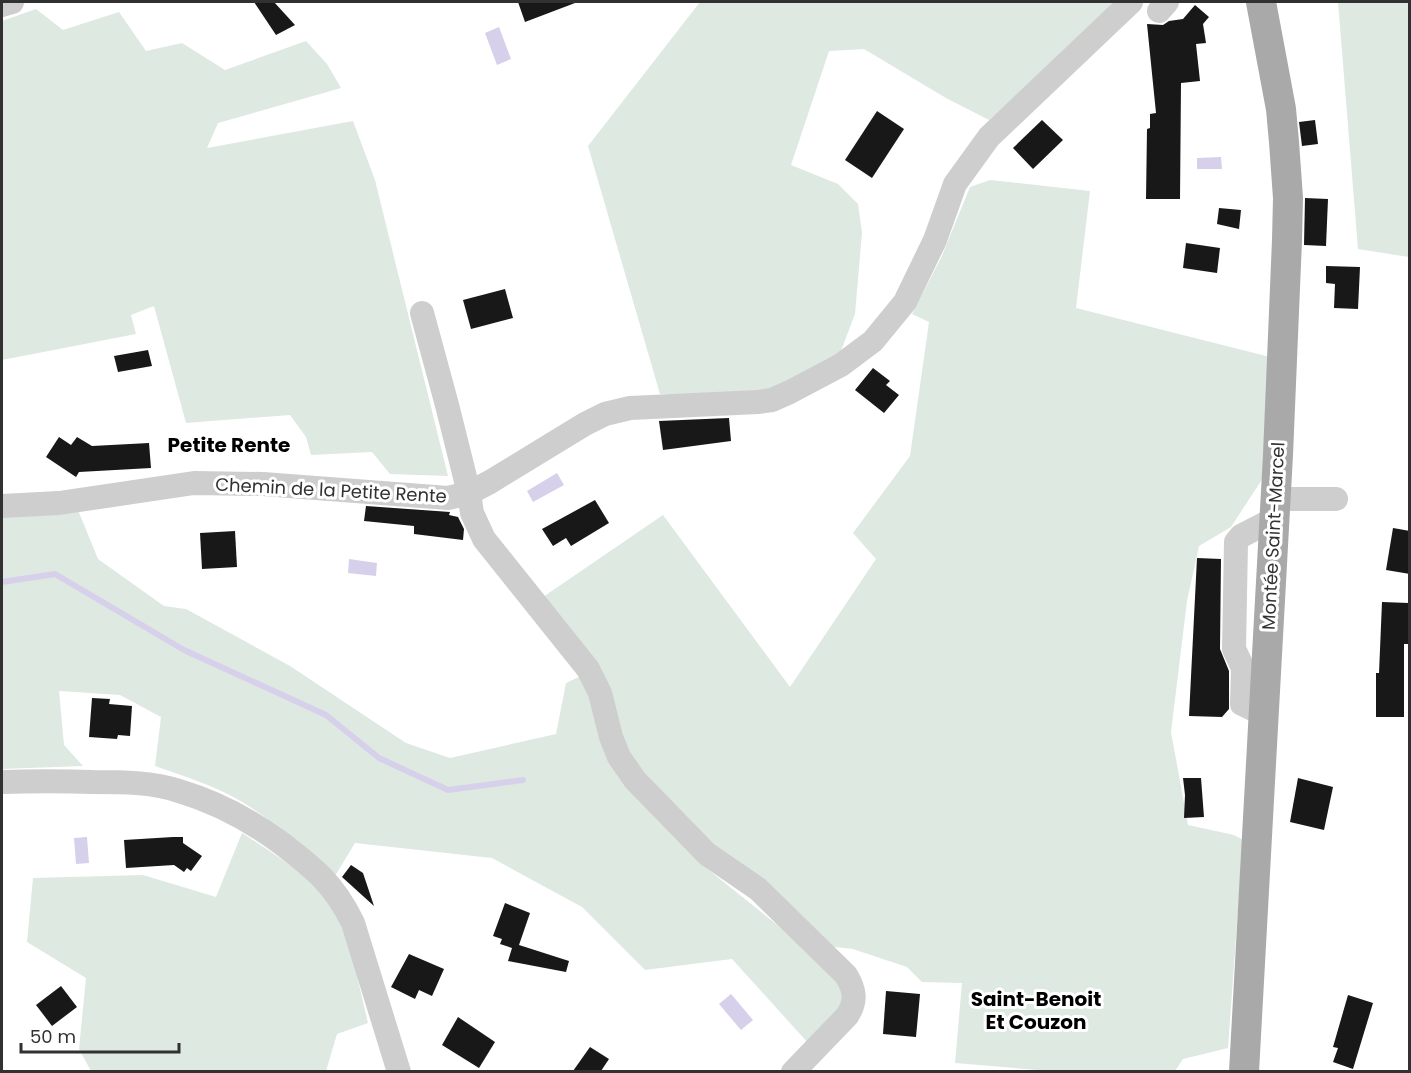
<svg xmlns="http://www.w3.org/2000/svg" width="1411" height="1073" font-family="Poppins,sans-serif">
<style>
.green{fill:#dee9e2}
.water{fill:#d7d0ea}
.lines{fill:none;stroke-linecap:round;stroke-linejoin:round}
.stream{stroke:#d7d0ea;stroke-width:6}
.building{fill:#181818}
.minor{stroke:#cecece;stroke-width:24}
.major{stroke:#a9a9a9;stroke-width:30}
.labels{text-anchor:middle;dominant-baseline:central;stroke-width:6;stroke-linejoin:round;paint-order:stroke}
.street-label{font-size:18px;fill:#313131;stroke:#fff}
.neighbourhood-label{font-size:20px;font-weight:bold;fill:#000;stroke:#fff}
</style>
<rect width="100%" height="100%" fill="#fff"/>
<g class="green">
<path d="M700,2H1118L989,120L946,98L864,49L829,51L791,165L838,184L858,204L862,233L855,314L839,356L763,393L728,397L660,394L588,146Z"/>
<path d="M1338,2H1409V257L1358,249Z"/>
<path d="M36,9L63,30L119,12L146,51L182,43L225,70L306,41L327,64L341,88L218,123L207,148L353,121L375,180L448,476L390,474L372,452L311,455L306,437L290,415L186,423L154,306L131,315L136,334L2,360V21Z"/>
<path d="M990,180L1090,191L1076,308L1270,357L1263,478L1231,527L1199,546L1187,601L1171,732L1188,825L1234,835L1243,840L1228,1048L1183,1059L1175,1071L1062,1072L955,1063L962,983L922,982L907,967L853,949L834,947L808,923L728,861L645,780L543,597L663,515L790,687L876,559L853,533L910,456L929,322L912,314L941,258L970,187Z"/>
<path d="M78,510L98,559L164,606L186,609L290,666L406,743L450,758L556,734L566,683L583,675L596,700L705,867L821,960L839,983L845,997L841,1011L809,1044L732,959L645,970L582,907L492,858L355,843L335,876C310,853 284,830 256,811C226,789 189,778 155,766L161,717L120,695L59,691L64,745L83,766L2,769V514Z"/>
<path d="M242,833C274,854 308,874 331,905C348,927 361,994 368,1023L337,1034L326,1071H91L79,1049L86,978L27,942L33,878L143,875L216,897Z"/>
</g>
<g class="water">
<path d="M499,27L511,59L497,65L485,33Z"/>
<path d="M1221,157L1222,169H1197V158Z"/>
<path d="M557,473L564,485L533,502L527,491Z"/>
<path d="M349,559L377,563L376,576L348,573Z"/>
<path d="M87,837L89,863L76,864L74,838Z"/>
<path d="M731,994L753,1020L741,1030L719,1004Z"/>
</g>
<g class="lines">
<path class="stream" d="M2,582L55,574L184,650L326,715L379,758L448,790L523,780"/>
</g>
<g class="building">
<path d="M254,2H274L295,25L276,35Z"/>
<path d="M518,2H575V3L525,22Z"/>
<path d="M1195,5L1209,17L1203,24L1206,43L1196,44L1200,81L1181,83L1180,199H1146L1147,129L1150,128V114L1156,113L1147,24L1163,25L1169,21L1183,19Z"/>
<path d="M877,111L904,129L872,178L845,160Z"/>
<path d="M1042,120L1063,140L1033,169L1013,148Z"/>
<path d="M1315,120L1318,144L1302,146L1299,122Z"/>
<path d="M1305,198L1328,199L1326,246L1304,245Z"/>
<path d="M1219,208L1241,210L1239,229L1217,224Z"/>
<path d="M1186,243L1220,248L1217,273L1183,268Z"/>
<path d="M1326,266L1360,267L1358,309L1334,308L1335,284L1326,283Z"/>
<path d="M505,289L513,318L471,329L463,300Z"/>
<path d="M148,350L152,366L118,372L114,356Z"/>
<path d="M873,368L890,381L886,385L899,395L884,413L855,390Z"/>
<path d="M729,418L731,441L663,450L659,421Z"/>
<path d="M59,437L71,445L77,437L92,446L149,443L151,468L79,472L76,477L46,457Z"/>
<path d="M595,500L609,523L571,546L566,538L553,546L542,529Z"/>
<path d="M366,506L450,512L449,515L458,517L464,529L463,540L414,534V526L364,521Z"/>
<path d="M1393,528L1410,531V574L1386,570Z"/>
<path d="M235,531L237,567L202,569L200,533Z"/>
<path d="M1197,558L1221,559L1220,649L1229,671V709L1222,717L1189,716Z"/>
<path d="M1382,602L1409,603L1408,644H1404V717H1376V673H1379Z"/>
<path d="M92,698L110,699L109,704L132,706L130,736L118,735L117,739L89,737Z"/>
<path d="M1183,778H1201L1204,817L1184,818L1185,795Z"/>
<path d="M1298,778L1333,787L1324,830L1290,822Z"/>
<path d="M173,837H183V843L202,856L191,871L187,868L184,872L174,865L126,868L124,840Z"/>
<path d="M351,865L363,873L374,906L342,877Z"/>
<path d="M505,903L530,913L519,945L569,961L566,972L508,961L512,948L500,944L502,939L493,936Z"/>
<path d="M409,954L444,969L432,996L419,990L415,999L391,987Z"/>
<path d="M61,986L77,1007L52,1026L36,1005Z"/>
<path d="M886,991L920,994L916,1037L883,1034Z"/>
<path d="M1348,995L1373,1003L1353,1069L1333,1062L1338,1048L1333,1047Z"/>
<path d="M458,1017L495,1042L479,1068L442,1045Z"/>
<path d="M590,1047L609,1059L601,1071H573Z"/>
</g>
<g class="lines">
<g class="minor">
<path d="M2,5L12,2"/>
<path d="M1159,11L1167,2"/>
<path d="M422,313L447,405L469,493L472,513L484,539L588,669L600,693L611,737L619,757L635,780L707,854L758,889L846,975C855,990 857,1001 847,1016L793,1072"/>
<path d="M1275,499H1336"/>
<path d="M2,506L59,503L194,483L263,484L448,498L469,493L490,482L585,424L605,414L630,408L758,402L772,400L790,392L841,365L873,341L905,302L935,240L955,184L989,137L1131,2"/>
<path d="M1263,714L1242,704L1243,668L1234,649L1236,542L1241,536L1274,519"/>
<path d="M2,782C32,781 63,781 93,782C122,782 152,782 179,791C216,802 250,820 281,843C315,869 334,884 353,923L399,1072"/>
</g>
<path class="major" d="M1244,1072L1278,455L1287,240L1288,198L1284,142L1281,109L1261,2"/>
</g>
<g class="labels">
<g class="street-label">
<text transform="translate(331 490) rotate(3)">Chemin de la Petite Rente</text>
<text transform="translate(1273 536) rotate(-87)">Montée Saint-Marcel</text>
</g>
<g class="neighbourhood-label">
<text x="229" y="445">Petite Rente</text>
<text x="1036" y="999">Saint-Benoit<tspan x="1036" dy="23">Et Couzon</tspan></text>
</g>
</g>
<rect width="1411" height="1073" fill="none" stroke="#313131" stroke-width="6"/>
<path d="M21 1043v9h158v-9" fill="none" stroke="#313131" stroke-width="3"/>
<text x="30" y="1043" font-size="18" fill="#313131" stroke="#ffffff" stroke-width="4.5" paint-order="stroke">50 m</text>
</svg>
